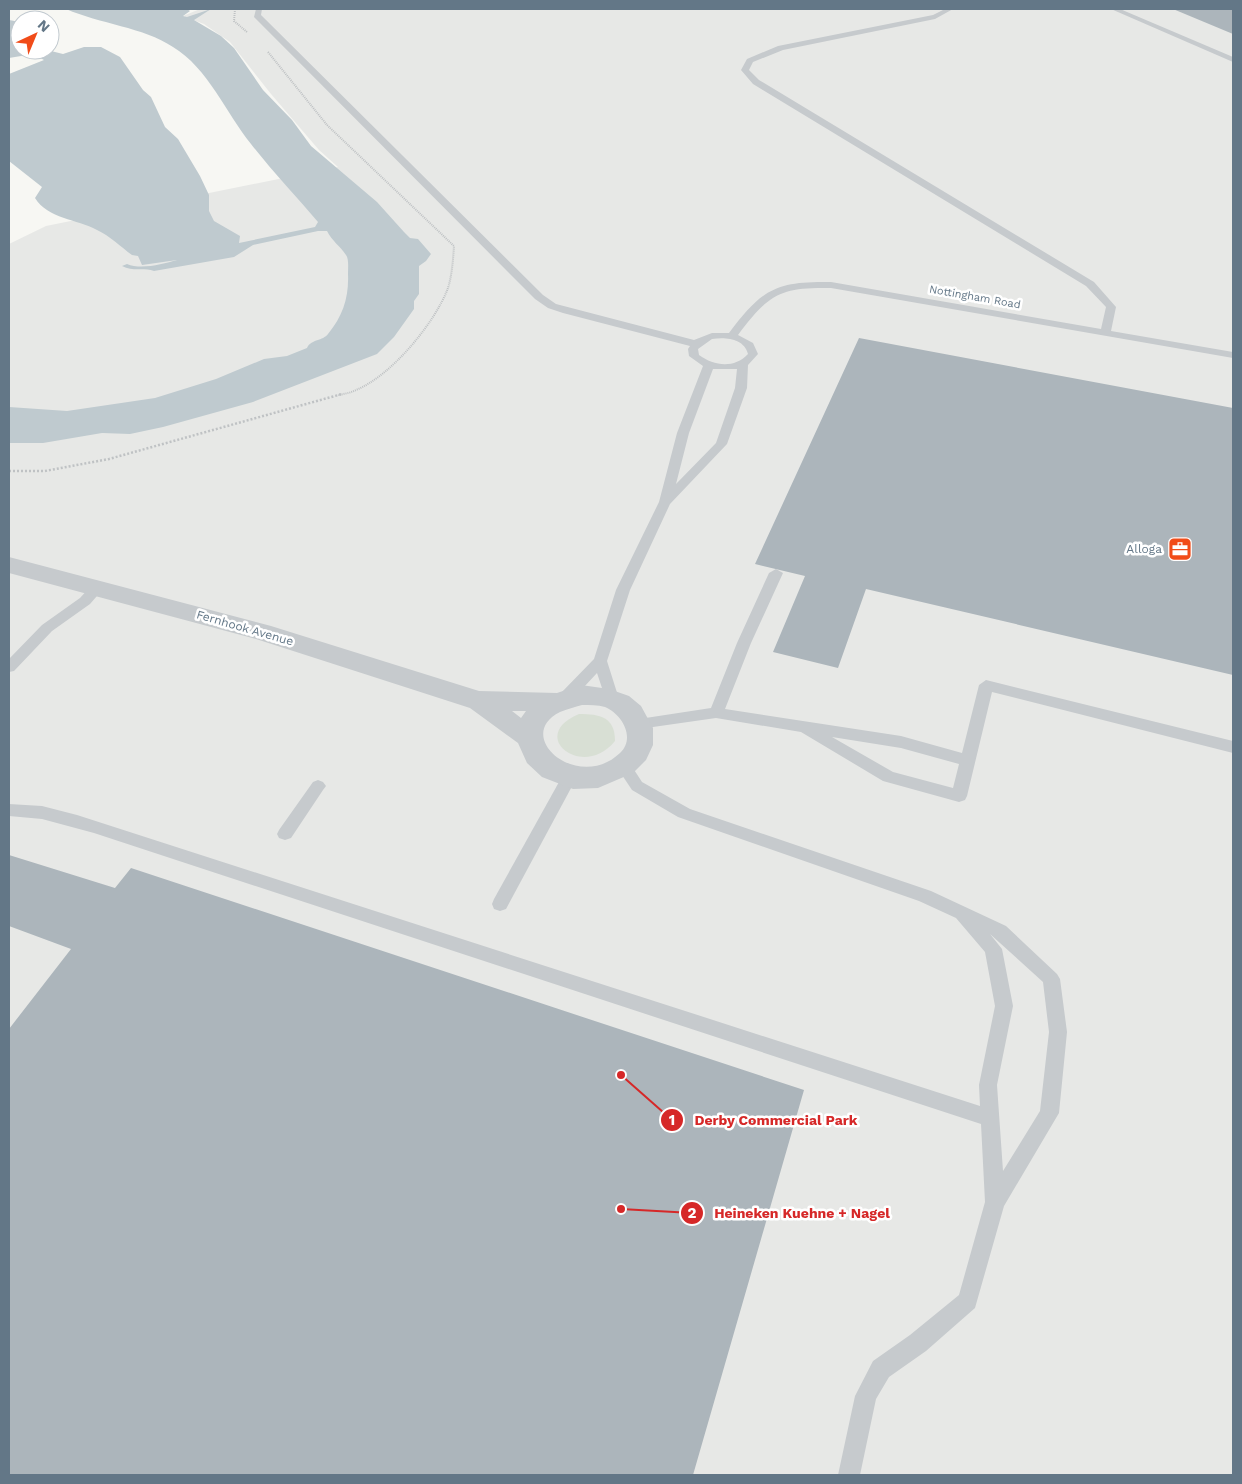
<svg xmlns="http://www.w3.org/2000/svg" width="1242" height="1484" font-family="'Work Sans',sans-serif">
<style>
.built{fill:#e7e8e6}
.green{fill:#d8dfd4}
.water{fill:#bfcacf}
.building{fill:#acb5bb}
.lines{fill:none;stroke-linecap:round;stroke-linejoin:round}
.path-far1{stroke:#bfc2c4;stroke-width:2;stroke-dasharray:1 1;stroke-linecap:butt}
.path{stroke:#bfc2c4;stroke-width:2.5;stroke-dasharray:2 2;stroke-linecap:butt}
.lane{fill:#c6cacd;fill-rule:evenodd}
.street{fill:#c6cacd;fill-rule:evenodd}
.labels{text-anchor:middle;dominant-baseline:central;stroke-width:5;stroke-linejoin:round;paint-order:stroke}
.far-street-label{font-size:11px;fill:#637787;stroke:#fff}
.poi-label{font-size:12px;fill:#637787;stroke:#fff;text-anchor:end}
.street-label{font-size:12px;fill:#637787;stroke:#fff}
.leader{fill:none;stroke:#d62828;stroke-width:2}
.callout-dot{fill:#d62828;stroke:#fff;stroke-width:2}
.mark-label{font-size:15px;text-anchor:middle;font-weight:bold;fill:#fff}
.callout-label{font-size:14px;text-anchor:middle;font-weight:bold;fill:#d62828;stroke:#fff;stroke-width:5;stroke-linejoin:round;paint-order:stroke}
</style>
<rect width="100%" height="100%" fill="#f7f7f3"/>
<path class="built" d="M200,9H1233V1475H9V244L46,226L338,167L319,150L271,94L230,42L204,24L183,16Z"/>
<path class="green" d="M579,714C600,714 615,717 615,741C583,781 526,736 579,714Z"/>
<path class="water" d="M66,9H187L190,11L183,16L187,17L211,9L194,20L221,36L234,48L263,90L292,120L311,146L377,202L404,232L410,238L418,239L431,254L426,261L419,266V294L414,301V309L394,337L377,354L253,402L163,427L130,434L102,433L43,443H9V407L67,411L155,398L216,379L264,359L287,356L307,348C311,339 323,341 328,334C343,316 349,297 348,274C348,268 349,259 346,255C340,246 332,241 327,231H318L253,245L234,257L154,271C143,267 133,272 122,266L127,264C141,270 163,264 177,260L142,265L138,256L132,255C121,247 110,236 97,230C77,219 48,219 35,198L42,187L9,161V74L44,60L33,54L9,58V20L20,22V50H47L63,54L84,47H101L120,57L143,90L151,97L165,127L178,139L200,176L209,195V211L214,221L240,236L239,243L315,227L318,222C296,196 272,171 251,144C226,113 208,68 173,47C143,27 100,24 66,9Z"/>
<g class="building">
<path d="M1173,9H1233V34Z"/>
<path d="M859,338L1233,408V675L866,589L838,668L773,652L805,576L755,564Z"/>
<path d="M9,855L115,888L131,868L804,1090L693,1475H9V1029L71,949L9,926Z"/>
</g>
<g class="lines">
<g class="path-far1">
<path d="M235,9L234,21L247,32"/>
<path d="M268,52L327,125L454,246C453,260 452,275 448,288C435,323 391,376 356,390C350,393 344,394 338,395"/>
</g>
<path class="path" d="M9,471H45L109,459L342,394"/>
<g class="lane">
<path d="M256,9H262L261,15L543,295L556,304L694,340L712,333H729C762,289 776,281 831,282L1101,329L1106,307L1086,286L753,84L741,70L747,59L778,46L933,15L945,9H953L935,19L783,50L753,62L749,70L759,80L1094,282L1116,307L1111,331L1233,352V358L831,288C780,287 769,294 738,335L753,343L758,354L748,365L747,388L727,444L670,504L630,590L607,661L619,699L617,703H607L597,673L570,702H560L558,698L560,694L594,659L616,590L659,502L677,433L703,366L689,356L688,349L690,346L563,313L548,308L535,299L254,17ZM712,339C725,337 744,338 748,354C734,369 714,366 699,355L698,349ZM713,369H737L735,388L716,443L676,484L689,433Z"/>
<path d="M1111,9H1120L1233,57V62Z"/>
<path d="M776,569L783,573L751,643L725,709L901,736L962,753L979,685L986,680L1233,741V753L992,692L967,796L965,800L959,802L883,781L801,732L716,718L639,729L634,728L632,724L634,720L639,719L711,708L737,643L769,573ZM832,737L901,748L959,764L953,788L893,772Z"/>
<path d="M96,585L103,589L90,604L52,631L14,671L9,672V659L42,625L80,598L91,586Z"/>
<path d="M624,760L629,762L642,782L690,809L931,891L1006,926L1057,974L1060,979L1067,1032L1059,1113L1004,1206L975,1308L926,1351L889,1377L876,1399L860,1475H838L855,1396L873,1361L910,1335L959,1295L985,1202L981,1124L94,833L42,819L9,816V804L42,806L77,815L980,1106L979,1085L995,1006L985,952L956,918L919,901L678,817L632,790L616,766L619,762ZM990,934L1043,982L1049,1032L1040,1111L1003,1171L997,1085L1013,1006L1002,949Z"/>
<path d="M569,771L574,773L577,777L506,909L500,911L494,909L492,904L494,899L564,773Z"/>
<path d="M318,780L323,782L326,786L323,790L291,838L285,840L279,838L277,834L279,830L313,782Z"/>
</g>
<path class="street" d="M9,557L271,626L479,691L557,693L581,685L609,689L629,696L641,706L653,728V745L646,760L633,773L598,788L573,789L542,777L527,763L518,743L470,708L256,639L9,573ZM582,705C589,705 598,705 605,707C622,714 636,738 620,753C578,793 512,736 560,712C567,709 575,707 582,705ZM512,711H526L521,718Z"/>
</g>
<defs>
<g id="office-square" transform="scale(1.25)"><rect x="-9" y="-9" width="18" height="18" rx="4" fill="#f14c19" stroke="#fff"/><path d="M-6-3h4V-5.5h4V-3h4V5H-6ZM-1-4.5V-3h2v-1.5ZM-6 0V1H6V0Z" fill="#fff"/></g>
</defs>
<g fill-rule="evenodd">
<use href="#office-square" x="1180" y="549"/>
</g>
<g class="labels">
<g class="far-street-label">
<text transform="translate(975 297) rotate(10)">Nottingham Road</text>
</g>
<g class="poi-label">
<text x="1162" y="549">Alloga</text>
</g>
<g class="street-label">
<text transform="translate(245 628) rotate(16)">Fernhook Avenue</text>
</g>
</g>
<path class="leader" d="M621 1075L672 1120M621 1209L692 1213"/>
<g class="callout-dot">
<circle cx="621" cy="1075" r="5"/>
<circle cx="621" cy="1209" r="5"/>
<circle cx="672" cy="1120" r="12"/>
<circle cx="692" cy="1213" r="12"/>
</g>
<g class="mark-label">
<text x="672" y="1125">1</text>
<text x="692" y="1218">2</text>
</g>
<g class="callout-label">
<text x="776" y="1125">Derby Commercial Park</text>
<text x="802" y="1218">Heineken Kuehne + Nagel</text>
</g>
<rect width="1242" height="1484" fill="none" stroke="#637787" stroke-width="20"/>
<g transform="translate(35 35) rotate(44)"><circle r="24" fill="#ffffff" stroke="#c1c9cf"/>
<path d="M0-4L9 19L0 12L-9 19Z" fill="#f14c19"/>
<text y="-8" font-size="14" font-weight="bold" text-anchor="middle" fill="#637787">N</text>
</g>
</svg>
